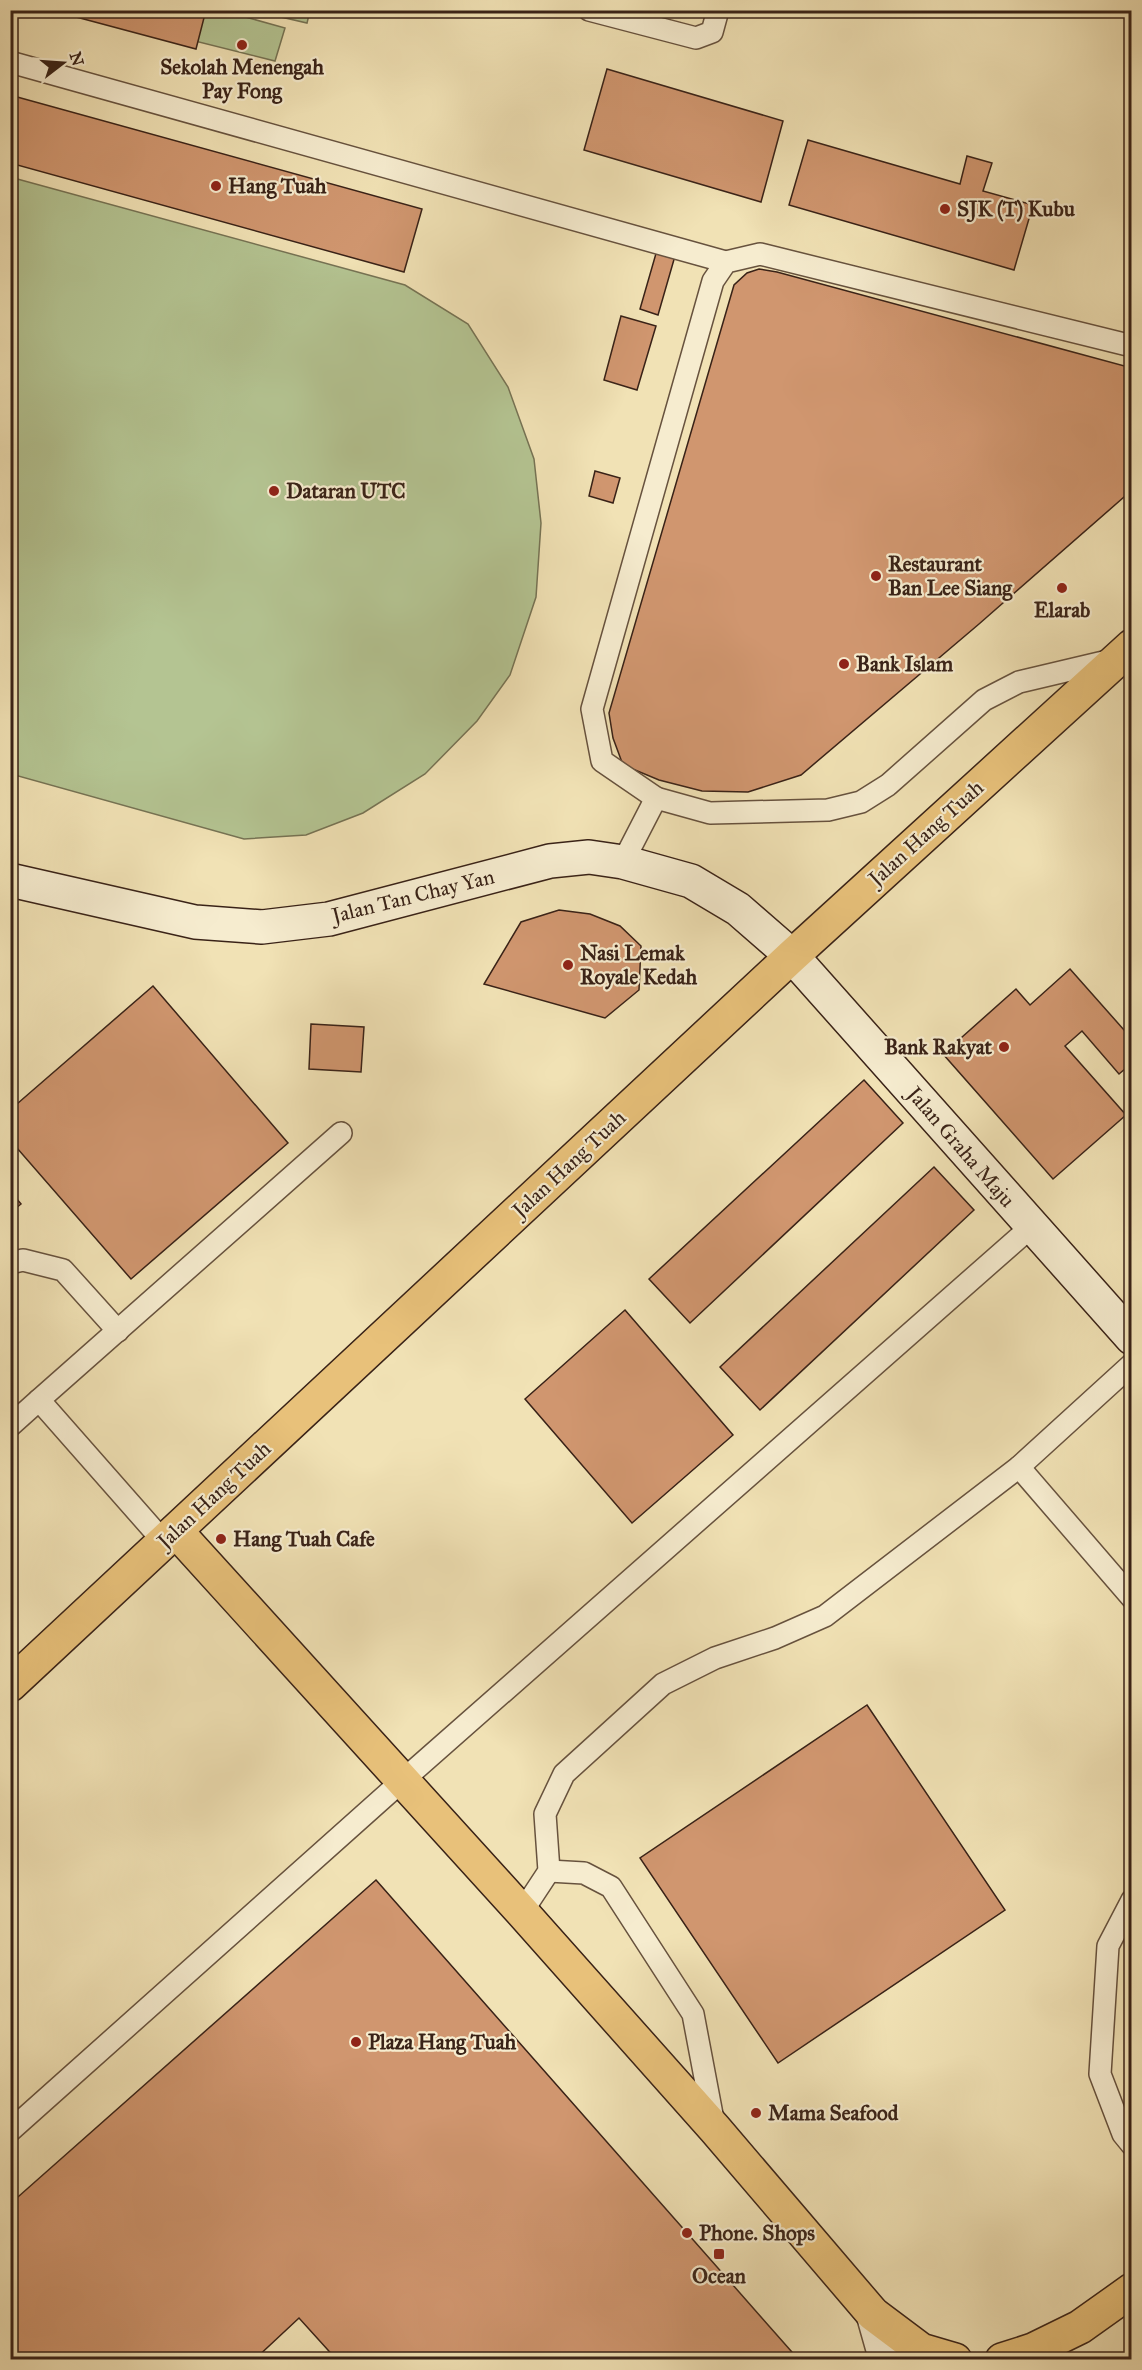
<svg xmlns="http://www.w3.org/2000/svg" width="1142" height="2370" font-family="'IM FELL Great Primer',serif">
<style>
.green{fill:#b4c492;stroke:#767354;stroke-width:1.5}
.building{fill:#d0966f;stroke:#392217;stroke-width:1.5}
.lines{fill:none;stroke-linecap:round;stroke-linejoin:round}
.lane-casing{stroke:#67523e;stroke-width:24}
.street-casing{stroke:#67523e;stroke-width:36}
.secondary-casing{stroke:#392217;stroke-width:36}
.primary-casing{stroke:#392217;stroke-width:36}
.lane{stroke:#f6eccf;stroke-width:21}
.street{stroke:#f6eccf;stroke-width:33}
.secondary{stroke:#f6eccf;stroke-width:33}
.primary{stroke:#e8c17a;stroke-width:33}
.poi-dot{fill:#8f2418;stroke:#f6eccf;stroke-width:2}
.labels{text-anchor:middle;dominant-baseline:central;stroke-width:4.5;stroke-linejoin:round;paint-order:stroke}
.poi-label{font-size:21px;font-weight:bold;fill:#392217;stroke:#f6eccf;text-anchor:start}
.street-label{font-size:21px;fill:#392217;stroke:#f6eccf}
</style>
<rect width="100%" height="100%" fill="#f1e2b5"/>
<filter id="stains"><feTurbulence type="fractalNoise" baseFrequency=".00333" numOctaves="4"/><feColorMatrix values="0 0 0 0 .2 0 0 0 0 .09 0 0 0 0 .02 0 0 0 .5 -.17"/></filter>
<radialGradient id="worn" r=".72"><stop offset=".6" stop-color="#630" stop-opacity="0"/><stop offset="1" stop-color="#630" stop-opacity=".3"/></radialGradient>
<g class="green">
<path d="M75,11H224L285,28L275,61Z"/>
<path d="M255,11L310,10V11L307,23Z"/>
<path d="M10,177L405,285L468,324L508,387L534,459L541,523L536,597L510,675L477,721L425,774L363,813L306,835L244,839L11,774Z"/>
</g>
<g class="building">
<path d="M50,10H206L196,49Z"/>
<path d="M607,69L783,121L761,202L584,150Z"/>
<path d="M10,95L422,209L404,272L10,163Z"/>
<path d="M808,140L960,184L967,156L992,163L983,191L1033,205L1014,270L789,205Z"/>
<path d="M657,250L675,256L658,315L640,309Z"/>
<path d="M759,269L777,272L1132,368V490L979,624L801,775L748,792L702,791L659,780L623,765L613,738L609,713L734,285L747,273Z"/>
<path d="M621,316L656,326L637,390L604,380Z"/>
<path d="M595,471L620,478L613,503L589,496Z"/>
<path d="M559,910L590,914L620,926L641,946L639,990L605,1018L484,984L521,922Z"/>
<path d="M1070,969L1132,1039V1063L1119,1074L1082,1031L1065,1046L1126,1115L1053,1179L943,1054L1016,989L1030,1005Z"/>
<path d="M153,986L288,1143L131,1279L10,1140V1110Z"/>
<path d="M311,1024L364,1027L361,1072L309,1069Z"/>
<path d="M864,1080L903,1123L690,1323L649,1279Z"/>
<path d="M934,1167L974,1210L760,1410L720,1367Z"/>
<path d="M10,1191L21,1204L10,1213Z"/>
<path d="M625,1310L733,1435L632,1523L525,1399Z"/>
<path d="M867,1705L1005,1910L778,2063L640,1858Z"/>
<path d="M376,1880L799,2360H337L299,2318L254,2360H10V2204Z"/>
</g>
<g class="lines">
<g class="lane-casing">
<g id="lane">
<path d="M589,10L696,38L712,32L718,10"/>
<path d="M10,62L726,262"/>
<path d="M656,798L602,761L592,709L713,281L726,262L760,254L1132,346"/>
<path d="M623,862L656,798L710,813L828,810L861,802L888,785L984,700L1019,682L1112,660"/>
<path d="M10,1263L23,1260L63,1270L118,1331"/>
<path d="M10,1426L39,1400"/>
<path d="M1019,1467L1132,1598"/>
<path d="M164,1542L39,1400L341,1133"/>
<path d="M549,1871L584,1873L611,1887L693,2014L714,2125"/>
<path d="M1132,1900L1108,1946L1100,2074L1123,2134L1132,2145"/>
<path d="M522,1912L549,1871L545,1814L564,1774L663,1684L715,1658L775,1638L825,1616L1019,1467L1132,1364"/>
<path d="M10,2131L402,1781L1031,1227"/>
</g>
</g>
<g class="street-casing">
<path id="street" d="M873,2314L886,2360"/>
</g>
<g class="secondary-casing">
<path id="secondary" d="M10,880L195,922L262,927L329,919L550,861L589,857L623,862L691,881L738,909L792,956L1132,1338"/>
</g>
<g class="primary-casing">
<g id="primary">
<path d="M176,1531L522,1912L715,2129L873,2314L921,2350L955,2360"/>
<path d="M10,1685L792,956L1132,646"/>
<path d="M1002,2360L1033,2350L1080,2327L1132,2290"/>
</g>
</g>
<use href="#lane" class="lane"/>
<use href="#street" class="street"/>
<use href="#secondary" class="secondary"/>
<use href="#primary" class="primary"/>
</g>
<g class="poi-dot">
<circle cx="242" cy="45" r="6"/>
<circle cx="216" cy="186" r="6"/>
<circle cx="945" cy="209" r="6"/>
<circle cx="274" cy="491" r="6"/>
<circle cx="876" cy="576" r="6"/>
<circle cx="1062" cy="588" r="6"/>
<circle cx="844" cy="664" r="6"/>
<circle cx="568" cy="965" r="6"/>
<circle cx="1004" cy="1047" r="6"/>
<circle cx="221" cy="1539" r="6"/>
<circle cx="356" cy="2042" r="6"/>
<circle cx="756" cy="2113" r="6"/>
<circle cx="687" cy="2233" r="6"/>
<rect x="713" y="2248" width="12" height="12" rx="3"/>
</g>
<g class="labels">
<g class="poi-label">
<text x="242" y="67" text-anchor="middle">Sekolah Menengah<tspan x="242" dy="24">Pay Fong</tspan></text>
<text x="228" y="186">Hang Tuah</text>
<text x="957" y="209">SJK (T) Kubu</text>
<text x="286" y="491">Dataran UTC</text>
<text x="888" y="564">Restaurant<tspan x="888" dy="24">Ban Lee Siang</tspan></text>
<text x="1062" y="610" text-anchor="middle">Elarab</text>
<text x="856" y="664">Bank Islam</text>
<text x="580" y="953">Nasi Lemak<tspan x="580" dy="24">Royale Kedah</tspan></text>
<text x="992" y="1047" text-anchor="end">Bank Rakyat</text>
<text x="233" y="1539">Hang Tuah Cafe</text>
<text x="368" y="2042">Plaza Hang Tuah</text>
<text x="768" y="2113">Mama Seafood</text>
<text x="699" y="2233">Phone. Shops</text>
<text x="719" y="2276" text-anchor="middle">Ocean</text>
</g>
<g class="street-label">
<text transform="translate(926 833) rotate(-42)">Jalan Hang Tuah</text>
<text transform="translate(413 896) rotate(-14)">Jalan Tan Chay Yan</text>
<text transform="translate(961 1147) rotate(49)">Jalan Graha Maju</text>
<text transform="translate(569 1164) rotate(-43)">Jalan Hang Tuah</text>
<text transform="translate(214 1495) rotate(-43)">Jalan Hang Tuah</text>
</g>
</g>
<rect width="1142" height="2370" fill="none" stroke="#f1e2b5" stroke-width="36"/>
<rect x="12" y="12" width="1118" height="2346" fill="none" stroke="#392217" stroke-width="3"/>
<rect x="18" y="18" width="1106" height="2334" fill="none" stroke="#392217" stroke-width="1.5"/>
<g transform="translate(63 63) rotate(73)" stroke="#f6eccf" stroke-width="4.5" paint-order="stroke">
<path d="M0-4.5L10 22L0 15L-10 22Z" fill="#392217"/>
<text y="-9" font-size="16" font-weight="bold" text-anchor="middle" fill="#392217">N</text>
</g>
<rect width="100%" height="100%" filter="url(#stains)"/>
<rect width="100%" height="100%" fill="url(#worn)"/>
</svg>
